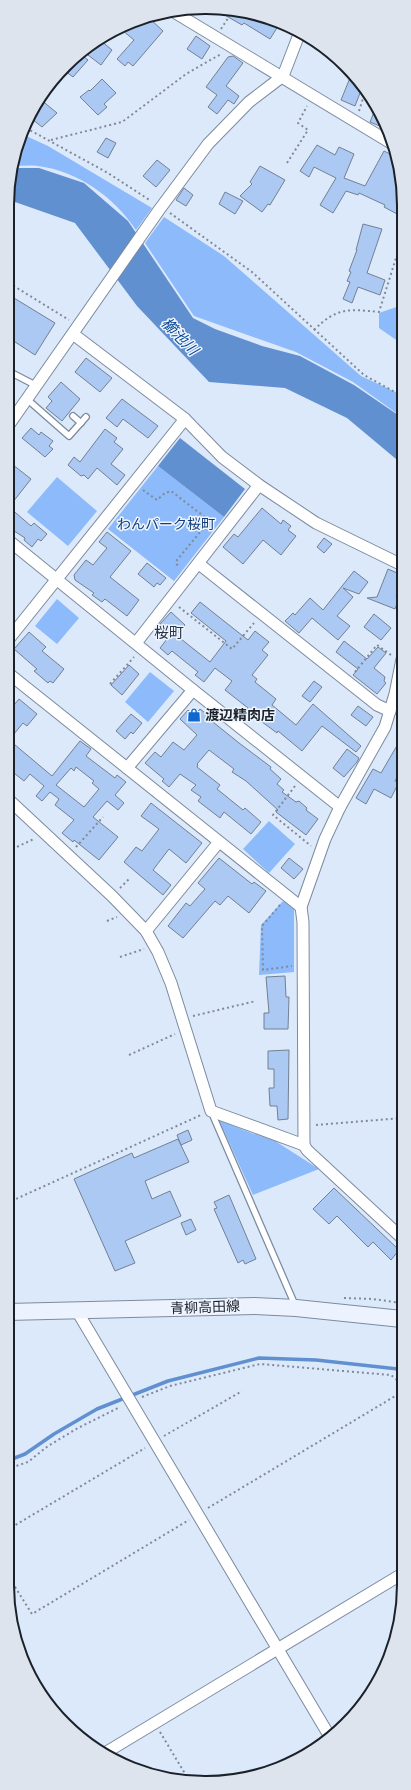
<svg xmlns="http://www.w3.org/2000/svg" width="411" height="1790" font-family="Arial,'Noto Sans JP',sans-serif">
<style>
.green{fill:#8cbafa}
.water{fill:#6190d1}
.lines{fill:none;stroke-linecap:round;stroke-linejoin:round}
.stream{stroke:#6190d1;stroke-width:3.5}
.building{fill:#acc9f3;stroke:#728094;fill-rule:evenodd}
.lane-casing{stroke:#7c8b9f;stroke-width:8}
.street-casing{stroke:#7c8b9f;stroke-width:13}
.secondary-casing{stroke:#7c8b9f;stroke-width:18}
.path{stroke:#808a97;stroke-width:2;stroke-dasharray:2 3;stroke-linecap:butt}
.lane{stroke:#fff;stroke-width:5.5}
.street{stroke:#fff;stroke-width:11}
.secondary{stroke:#ecf3fe;stroke-width:16}
.labels{text-anchor:middle;dominant-baseline:central;stroke-width:3;stroke-linejoin:round;paint-order:stroke}
.park-label{font-size:14px;fill:#113e7a;stroke:#eff5ff}
.poi-label{font-size:14px;font-weight:bold;fill:#1b2129;stroke:#eff5ff;text-anchor:start}
.street-label{font-size:14px;fill:#1b2129;stroke:#eff5ff}
.water-label{font-size:15px;font-style:italic;fill:#034593;stroke:#eff5ff}
.neighbourhood-label{font-size:15px;fill:#293546;stroke:#eff5ff}
.rim{fill:none;stroke:#1b2129;stroke-width:2}
</style>
<rect width="100%" height="100%" fill="#dce9fb"/>
<g class="green">
<path d="M24,135L48,146L152,208L136,230C114,197 78,171 38,166C30,165 21,166 13,166Z"/>
<path d="M164,217L224,256L361,376L402,395V417L353,382L296,352L194,316L145,243Z"/>
<path d="M402,305V344L379,328V313Z"/>
<path d="M158,466L224,517L174,581L108,529Z"/>
<path d="M57,477L97,511L68,546L27,512Z"/>
<path d="M57,599L79,618L57,644L35,626Z"/>
<path d="M150,672L174,691L148,722L125,702Z"/>
<path d="M269,821L295,844L269,873L243,849Z"/>
<path d="M283,901L294,907V972L259,975L261,925Z"/>
<path d="M219,1120L251,1133L275,1141L319,1169L253,1195Z"/>
</g>
<g class="water">
<path d="M13,168H39L84,183L128,221L193,318L215,329L262,346L300,356L354,385L401,417L402,419V464L347,418L285,388L209,382L137,306L75,223L15,202H9V179Z"/>
<path d="M180,438L245,489L224,517L158,466Z"/>
</g>
<g class="lines">
<path class="stream" d="M7,1461L25,1454L54,1434L97,1409L168,1381L259,1358L316,1360L398,1369L402,1373"/>
</g>
<g class="building">
<path d="M232,9L250,14L280,23L270,39L244,23L242,25L216,10Z"/>
<path d="M148,17L163,31L133,66L128,62L125,66L117,59L134,40L122,30Z"/>
<path d="M196,36L210,46L202,59L187,49Z"/>
<path d="M100,40L112,50L101,65L88,55Z"/>
<path d="M80,54L88,60L73,77L65,71Z"/>
<path d="M233,56L243,63L226,86L239,96L234,104L228,100L217,114L208,107L217,95L206,87L228,57Z"/>
<path d="M352,73L362,88L355,106L341,100Z"/>
<path d="M102,79L116,93L104,104L107,107L98,115L80,97L89,90L90,91Z"/>
<path d="M40,99L57,113L42,127L32,119L36,113L32,110L34,106Z"/>
<path d="M376,107L384,118L387,129L370,122Z"/>
<path d="M106,138L116,143L108,158L97,152Z"/>
<path d="M317,145L335,155L339,147L354,154L344,178L365,186L384,151L396,157L402,180V207L399,215L384,207L385,205L359,193L358,195L346,191L333,213L320,205L336,178L314,167L309,177L300,171Z"/>
<path d="M157,160L170,170L156,187L143,176Z"/>
<path d="M260,166L285,180L270,205L268,204L262,212L240,196L252,184L250,182Z"/>
<path d="M184,188L193,195L186,206L176,200Z"/>
<path d="M225,192L243,201L235,214L219,204Z"/>
<path d="M363,224L382,229L367,273L385,280L380,295L358,287L352,303L343,299L350,282L347,281L351,272L349,271L357,250H356Z"/>
<path d="M9,295L55,323L35,355L9,338Z"/>
<path d="M86,358L112,378L100,392L75,372Z"/>
<path d="M61,382L80,399L62,421L46,408L52,401L48,397Z"/>
<path d="M122,399L158,426L148,438L123,419L117,427L106,418Z"/>
<path d="M31,428L39,435L41,432L53,441L49,446L53,449L45,457L22,438Z"/>
<path d="M105,429L117,438L114,442L123,449L111,464L125,475L117,485L97,468L88,479L84,475L81,476L68,465L74,457L80,462Z"/>
<path d="M8,461L31,479L9,507L31,526L34,523L47,534L41,541L38,539L32,547L24,540L25,538L8,527Z"/>
<path d="M262,508L281,524L283,520L291,526L288,530L296,536L281,555L263,540L243,564L223,547L234,534L238,537Z"/>
<path d="M107,532L131,551L110,577L139,600L127,616L105,599L102,602L92,595L94,593L75,580L74,575L86,560L93,565L107,548L99,542Z"/>
<path d="M324,538L332,544L324,553L317,547Z"/>
<path d="M147,563L166,578L160,585L157,583L154,587L138,574Z"/>
<path d="M388,569L402,575V582L396,597L399,598L395,609L367,598L377,597Z"/>
<path d="M354,571L368,582L359,594L343,588L353,597L337,616L350,626L338,640L312,618L299,633L285,621L293,613L295,615L310,598L323,610Z"/>
<path d="M200,602L248,640L255,631L269,642L262,650L268,655L252,675L257,679L255,682L276,699L272,705L296,725L313,704L361,746L356,752L322,726L302,751L278,731L277,733L246,710L248,708L225,690L232,681L215,668L204,682L195,675L198,672L172,651L168,655L160,648L171,634L160,624L171,612L185,625L176,635L210,662L226,641L191,613Z"/>
<path d="M374,614L391,628L381,640L364,627Z"/>
<path d="M29,632L46,647L42,651L64,669L53,683L50,681L48,683L34,671L37,669L14,649Z"/>
<path d="M344,641L367,659L378,647L386,653L374,668L385,677L384,681L386,683L377,694L353,675L358,669L336,652Z"/>
<path d="M129,665L139,674L122,695L111,685Z"/>
<path d="M314,681L322,687L310,702L302,696Z"/>
<path d="M19,699L37,714L27,726L23,723L14,734L8,730V712Z"/>
<path d="M358,706L373,717L366,726L351,715Z"/>
<path d="M200,709L209,716L208,718L239,743L271,767L270,769L281,779L277,784L284,790L282,792L296,802L299,801L307,808L306,810L318,819L306,835L276,812L278,810L246,781L232,772L234,769L209,750L197,764L198,765L197,767L220,785L217,789L243,810L245,808L261,822L251,834L224,812L220,818L198,801L201,797L191,790L196,785L180,774L169,787L162,781L164,779L145,763L155,752L161,757L173,742L184,750L197,735L180,719L188,710L194,716Z"/>
<path d="M131,714L142,723L133,734L131,732L125,739L116,731Z"/>
<path d="M402,737V768L395,781L399,782L391,798L374,789L366,804L356,798L373,769L381,773Z"/>
<path d="M8,739L52,776L80,741L91,749L86,756L115,778L117,775L126,782L115,795L124,803L118,810L107,801L93,817L118,837L99,860L74,840L73,842L62,833L74,820L55,805L59,799L50,792L42,801L36,796L44,786L30,774L24,781L14,773L8,779ZM76,767L94,781L92,783L99,789L84,807L56,785L71,768L74,771Z"/>
<path d="M347,749L359,758L357,762L344,777L333,768Z"/>
<path d="M151,803L202,843L186,863L169,849L153,870L171,885L163,895L124,862L136,847L142,851L159,829L141,816Z"/>
<path d="M219,858L252,884L254,882L266,891L249,913L228,896L220,905L215,901L183,938L168,926L186,903L190,906L205,889L198,883Z"/>
<path d="M289,858L303,869L294,879L281,868Z"/>
<path d="M285,976L286,997H289L288,1029H264V1013H269L266,977Z"/>
<path d="M289,1050L288,1119L278,1120L277,1106H270L269,1088H274V1069H268V1051Z"/>
<path d="M188,1130L192,1140L181,1145L177,1135Z"/>
<path d="M178,1139L189,1162L145,1181L152,1199L170,1191L181,1216L125,1241L135,1263L115,1271L74,1179L132,1153L134,1158Z"/>
<path d="M334,1188L399,1250L391,1260L373,1242L368,1247L337,1216L329,1224L313,1209Z"/>
<path d="M229,1195L256,1259L245,1264L243,1260L238,1263L214,1209L217,1208L214,1202Z"/>
<path d="M191,1219L196,1230L186,1235L181,1223Z"/>
</g>
<g class="lines">
<g class="lane-casing">
<g id="lane">
<path d="M8,371L37,386"/>
<path d="M28,400L69,436L86,417"/>
<path d="M73,416L81,423"/>
<path d="M211,1111L295,1305"/>
</g>
</g>
<g class="street-casing">
<g id="street">
<path d="M174,12L391,143"/>
<path d="M73,334L185,419L222,457L259,485L316,523L402,565"/>
<path d="M8,426L159,210L208,144L249,102L283,76L300,32"/>
<path d="M8,540L193,690L340,807"/>
<path d="M199,564L377,705L390,711"/>
<path d="M8,640L185,419"/>
<path d="M136,643L259,485"/>
<path d="M8,673L301,907"/>
<path d="M127,768L193,690"/>
<path d="M8,799L112,896L146,931L158,952L171,983L211,1111L304,1145"/>
<path d="M146,931L219,842"/>
<path d="M402,1238L307,1150L304,1145L303,922L301,907L325,839L340,807L385,727L395,694L402,659"/>
<path d="M77,1311L330,1737"/>
<path d="M105,1753L402,1574"/>
</g>
</g>
<g class="secondary-casing">
<path id="secondary" d="M7,1312L255,1306L296,1308L402,1319"/>
</g>
<g class="path">
<path d="M221,29L234,9"/>
<path d="M359,111L365,92"/>
<path d="M26,128L108,173L151,201"/>
<path d="M51,140L122,122L186,74L221,54"/>
<path d="M287,163L308,130L298,123L307,106"/>
<path d="M170,213L252,272L364,375L402,396"/>
<path d="M9,283L69,320"/>
<path d="M314,330C337,307 349,309 379,312L402,239"/>
<path d="M143,490L157,500L165,493L171,491L206,518V525L177,560L176,563L179,568"/>
<path d="M207,519L215,525"/>
<path d="M179,607L232,649L254,623"/>
<path d="M355,672L377,645L391,655"/>
<path d="M110,684L134,657"/>
<path d="M295,786L273,815L311,846"/>
<path d="M76,847L103,817"/>
<path d="M8,851L34,839"/>
<path d="M120,888L129,879"/>
<path d="M280,905L262,926L263,970L292,966"/>
<path d="M107,921L117,917"/>
<path d="M120,957L144,949"/>
<path d="M193,1016L256,1001"/>
<path d="M129,1055L175,1034"/>
<path d="M316,1125L402,1118"/>
<path d="M7,1203L201,1115"/>
<path d="M344,1298L373,1299L401,1303"/>
<path d="M142,1397L170,1386L260,1364L391,1375L402,1384"/>
<path d="M164,1436L242,1391"/>
<path d="M7,1469L28,1462L48,1446L78,1428L120,1407"/>
<path d="M208,1508L402,1392"/>
<path d="M7,1530L145,1448"/>
<path d="M7,1574L32,1614L189,1520"/>
<path d="M160,1732L190,1782"/>
</g>
<use href="#lane" class="lane"/>
<use href="#street" class="street"/>
<use href="#secondary" class="secondary"/>
</g>
<defs>
<g id="shop-bare" transform="scale(1.08)"><path d="M-5-2.5h2.3a2.7 3.5 0 0 1 5.4 0H5L5.5 6h-11ZM-1.5-2.5h3a1.5 2.3 0 0 0-3 0Z" fill="#0f67d0" stroke="#eff5ff" stroke-width="2.5" paint-order="stroke"/></g>
</defs>
<g fill-rule="evenodd">
<use href="#shop-bare" x="194" y="715"/>
</g>
<g class="labels">
<g class="park-label">
<text x="166" y="524">わんパーク桜町</text>
</g>
<g class="poi-label">
<text x="205" y="715">渡辺精肉店</text>
</g>
<g class="street-label">
<text transform="translate(205 1307) rotate(-2)">青柳高田線</text>
</g>
<g class="water-label">
<text transform="translate(180 336) rotate(46)">櫛池川</text>
</g>
<g class="neighbourhood-label">
<text x="169" y="632">桜町</text>
</g>
</g>
<path d="M0 0H411V1790H0ZM205 14H206A191 191 0 0 1 397 205V1585A191 191 0 0 1 206 1776H205A191 191 0 0 1 14 1585V205A191 191 0 0 1 205 14Z" fill="#dee4ee" fill-rule="evenodd"/>
<path class="rim" d="M205 14H206A191 191 0 0 1 397 205V1585A191 191 0 0 1 206 1776H205A191 191 0 0 1 14 1585V205A191 191 0 0 1 205 14Z"/>
</svg>
